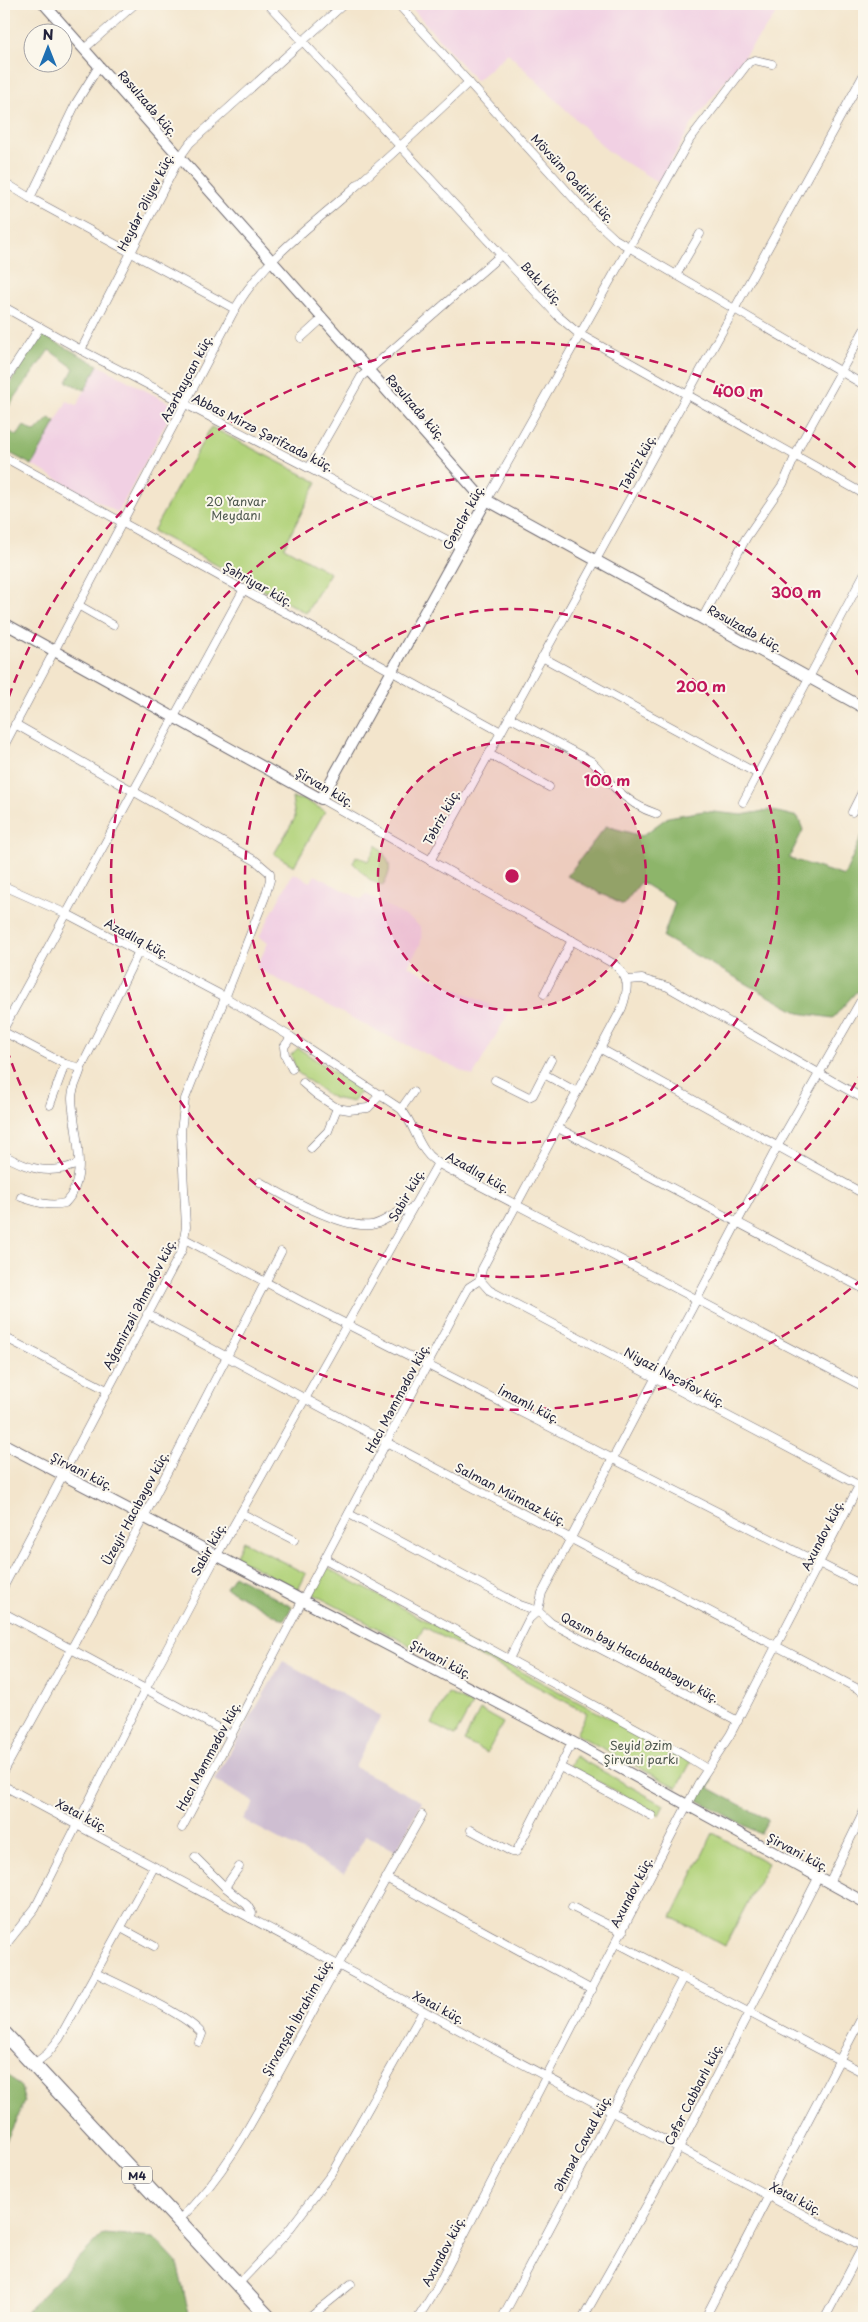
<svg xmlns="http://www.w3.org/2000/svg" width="868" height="2322" font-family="'Playpen Sans',sans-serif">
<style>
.built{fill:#f1d0e3}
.industrial{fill:#cebed1}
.green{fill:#b2d37b;stroke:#6a7a5b}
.forest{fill:#8db56b;stroke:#586c53}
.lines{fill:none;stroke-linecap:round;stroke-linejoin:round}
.street-casing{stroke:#6b666e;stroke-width:9}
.secondary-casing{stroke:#6b666e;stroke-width:12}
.highway-casing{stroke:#6b666e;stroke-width:16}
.street{stroke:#fff;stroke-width:8}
.secondary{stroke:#fff;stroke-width:10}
.highway{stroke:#fff;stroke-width:14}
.ring{fill:none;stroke:#c2185b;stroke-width:2.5;stroke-dasharray:9 6}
.labels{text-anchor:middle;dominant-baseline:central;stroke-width:4;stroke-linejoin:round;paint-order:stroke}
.shield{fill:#fbf7ec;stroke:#636270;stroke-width:1}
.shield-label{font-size:11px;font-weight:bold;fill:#22223b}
.street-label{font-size:12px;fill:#22223b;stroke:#fbf7ec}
.park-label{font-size:12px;fill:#4d574e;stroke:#fbf7ec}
.centre{fill:#c2185b;stroke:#fbf7ec;stroke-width:2.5}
.ring-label{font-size:15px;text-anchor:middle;font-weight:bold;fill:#c2185b;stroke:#fbf7ec;stroke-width:4;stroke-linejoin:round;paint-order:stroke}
</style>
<rect width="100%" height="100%" fill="#fbf7ec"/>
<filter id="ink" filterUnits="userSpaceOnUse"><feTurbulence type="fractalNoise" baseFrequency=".02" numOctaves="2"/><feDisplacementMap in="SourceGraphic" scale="10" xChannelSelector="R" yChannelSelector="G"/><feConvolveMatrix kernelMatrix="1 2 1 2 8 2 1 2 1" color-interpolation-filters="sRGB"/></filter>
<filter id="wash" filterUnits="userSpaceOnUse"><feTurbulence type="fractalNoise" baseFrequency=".0096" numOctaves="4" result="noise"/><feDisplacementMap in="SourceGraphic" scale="20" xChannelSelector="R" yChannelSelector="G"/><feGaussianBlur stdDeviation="1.12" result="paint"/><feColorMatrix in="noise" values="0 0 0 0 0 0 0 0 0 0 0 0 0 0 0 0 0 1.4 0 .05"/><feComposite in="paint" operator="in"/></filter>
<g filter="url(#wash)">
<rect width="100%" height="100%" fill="#f3e5cc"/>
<g class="built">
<path d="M413,4H784L692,124L659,183L609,152L508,53L476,81L410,6Z"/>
<path d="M98,365L175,406L118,513L32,465L67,401L77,405Z"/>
<path d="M293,873L311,882L315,875L362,900L366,894L414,921L421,928L422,936L420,945L408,966L508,1014L473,1076L373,1029L256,968L268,943L259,937Z"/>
</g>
<path class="industrial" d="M283,1661L381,1716L355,1767L422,1802L396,1851L366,1835L344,1873L243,1820L254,1802L214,1780Z"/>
<g class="green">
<path d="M211,427L317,482L284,547L330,573L306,613L153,531Z"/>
<path d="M292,798L305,800L325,811L294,866L274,854L295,818Z"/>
<path d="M377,845C390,862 394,866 383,886L370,880L353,863L356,856L368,861Z"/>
<path d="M298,1048L361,1090L353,1102L333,1098L325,1093L297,1072L291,1055Z"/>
<path d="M243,1541L306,1574L298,1590L235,1557Z"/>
<path d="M327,1568L691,1762L677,1788L576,1734L587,1713L424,1627L413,1647L313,1594Z"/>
<path d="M448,1693L472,1705L455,1736L432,1724Z"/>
<path d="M480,1710L503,1723L487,1753L464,1741Z"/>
<path d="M575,1756L664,1805L659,1815L570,1766Z"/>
<path d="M713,1833L768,1863L725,1946L672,1917Z"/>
</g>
<g class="forest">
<path d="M41,334L98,365L85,390L67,382L74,368L49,350L4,413V393Z"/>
<path d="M49,418L56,422L32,465L4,450V428L17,436L24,426L35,432Z"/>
<path d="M769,810L798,817L803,830L789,858L844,876L864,831V991L856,992L833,1018L799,1013L663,937L675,903L641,882L623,905L567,876L606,826L642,836L668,817L704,811L742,815Z"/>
<path d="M234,1575L292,1607L284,1620L226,1588Z"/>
<path d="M708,1777L713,1780L709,1788L768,1820L760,1834L696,1799Z"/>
<path d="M4,2070L21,2087L25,2102L4,2145Z"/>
<path d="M103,2234L154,2238L177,2263L190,2318H15L22,2316Z"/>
</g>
</g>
<g filter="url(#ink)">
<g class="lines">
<g class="street-casing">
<g id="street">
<path d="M268,4L558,316L579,334L864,494"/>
<path d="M398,4L586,212L615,239L864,385"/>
<path d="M84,49L135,4"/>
<path d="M4,182L30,198L235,309"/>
<path d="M30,198L76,103L99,66"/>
<path d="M676,275L700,234"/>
<path d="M4,307L81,350L461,547"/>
<path d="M301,338L322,319"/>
<path d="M81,350L180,157L190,143L344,4"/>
<path d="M4,382L40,327"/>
<path d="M4,457L501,732"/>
<path d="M309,468L361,377L501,255"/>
<path d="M486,501L690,139L749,62L755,60L772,64"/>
<path d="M78,605L113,625"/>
<path d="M702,619L746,538L783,484L801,443L864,330"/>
<path d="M542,657L758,774"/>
<path d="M509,717L591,761C600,769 606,779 614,787C626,799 641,809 657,814"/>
<path d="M4,746L235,309C262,262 306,230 346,195C388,158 429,120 469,82"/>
<path d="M489,754L549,787"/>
<path d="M743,802L864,574"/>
<path d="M852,812L864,788"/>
<path d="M430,861L864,74"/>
<path d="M4,886L67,914L225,997L291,1037L401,1109C413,1123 415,1137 425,1151C431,1160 441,1165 450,1170L864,1387"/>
<path d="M628,980L642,979L668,987L864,1099"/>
<path d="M544,994L572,940"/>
<path d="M4,1028L244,589"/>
<path d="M4,1032L65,1064L81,1068"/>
<path d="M291,1037L284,1047L285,1055L292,1069"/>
<path d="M601,1049L864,1194"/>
<path d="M544,1074L577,1092"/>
<path d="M495,1080L529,1097L533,1095L551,1060"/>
<path d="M303,1083L317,1095L337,1108"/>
<path d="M50,1105L65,1064"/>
<path d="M401,1109L413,1092"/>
<path d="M558,1128L864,1289"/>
<path d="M311,1148L328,1131L337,1108L349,1110L368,1108L381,1094"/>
<path d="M4,1155C29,1170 50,1175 78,1164"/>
<path d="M260,1182C286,1197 342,1229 371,1225C385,1224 397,1208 410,1210"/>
<path d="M21,1197C36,1202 49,1207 65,1203C91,1177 73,1130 72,1098C72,1087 79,1078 81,1068L139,951"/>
<path d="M185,1239L301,1301L864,1586"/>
<path d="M480,1280L489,1290L864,1488"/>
<path d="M147,1314L386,1442L864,1692"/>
<path d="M4,1337L107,1390"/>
<path d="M241,1513L294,1540"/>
<path d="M349,1514L520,1605L538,1611L551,1623L738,1721"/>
<path d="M325,1559L683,1754L707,1769"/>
<path d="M4,1586L182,1250L186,1227L181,1131L185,1099L265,897L270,880V873L256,861L15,724"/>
<path d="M538,1611L542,1593L777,1147L860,1002"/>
<path d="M4,1613L231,1735"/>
<path d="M509,1659L529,1619L538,1611"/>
<path d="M560,1767L652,1816"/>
<path d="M4,1771L144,1517L281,1252"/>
<path d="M4,1786L864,2247"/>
<path d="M182,1828L458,1307L469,1287L480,1280L482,1269L622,1008C629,988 630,978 614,964L321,799"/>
<path d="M471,1830L512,1852H516L572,1743"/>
<path d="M195,1857L225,1887L247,1905L252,1913L250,1918"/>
<path d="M386,1878L592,1990"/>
<path d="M829,1883L864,1811"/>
<path d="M225,1887L239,1867"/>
<path d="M572,1907L623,1932"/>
<path d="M121,1928L154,1946"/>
<path d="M617,1943L864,2073"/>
<path d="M4,1947L35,1908L145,1690L217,1555L438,1163"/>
<path d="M96,1973C120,1985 188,2015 202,2034L199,2042"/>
<path d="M34,2064L47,2054L59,2039L154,1867"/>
<path d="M179,2220C229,2172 260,2107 293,2047C336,1970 378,1892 422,1815"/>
<path d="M238,2284L285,2235L332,2173L423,2011"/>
<path d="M309,2318L351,2284"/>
<path d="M418,2318L436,2289L698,1784L730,1735L864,1476"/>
<path d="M502,2318L682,1979"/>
<path d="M583,2318L679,2148L818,1878"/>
<path d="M705,2318L864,2013"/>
<path d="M825,2318L864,2244"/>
</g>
</g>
<g class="secondary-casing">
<g id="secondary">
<path d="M44,4L481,497L864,708"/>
<path d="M4,623L321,799L486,501"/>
<path d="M4,1444L565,1738L864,1902"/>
</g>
</g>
<g class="highway-casing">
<path id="highway" d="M4,2033L269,2318"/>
</g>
<use href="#street" class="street"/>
<use href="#secondary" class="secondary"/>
<use href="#highway" class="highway"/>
</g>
</g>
<circle cx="512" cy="876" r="134" fill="#c2185b" fill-opacity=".12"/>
<g class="ring">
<circle cx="512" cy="876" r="134"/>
<circle cx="512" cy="876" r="267"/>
<path d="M863 1070A401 401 0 1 1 863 682"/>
<path d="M862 1279A534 534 0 0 1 4 1041M4 711A534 534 0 0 1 862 473"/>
</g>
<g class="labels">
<rect class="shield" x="122" y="2166.5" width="30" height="17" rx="4"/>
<g class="shield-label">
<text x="137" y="2175">M4</text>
</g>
<g class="street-label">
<text transform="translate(148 103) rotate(49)">Rəsulzadə küç.</text>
<text transform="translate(573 178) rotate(47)">Mövsüm Qədirli küç.</text>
<text transform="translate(145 202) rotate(-63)">Heydər Əliyev küç.</text>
<text transform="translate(542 283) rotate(47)">Bakı küç.</text>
<text transform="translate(186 378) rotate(-62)">Azərbaycan küç.</text>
<text transform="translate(416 407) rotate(49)">Rəsulzadə küç.</text>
<text transform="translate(263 432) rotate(27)">Abbas Mirzə Şərifzadə küç.</text>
<text transform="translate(637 462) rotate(-61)">Təbriz küç.</text>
<text transform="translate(463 517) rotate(-61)">Gənclər küç.</text>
<text transform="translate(258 584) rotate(29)">Şəhriyar küç.</text>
<text transform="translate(745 628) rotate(29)">Rəsulzadə küç.</text>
<text transform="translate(325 787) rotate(30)">Şirvan küç.</text>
<text transform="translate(441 817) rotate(-61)">Təbriz küç.</text>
<text transform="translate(137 938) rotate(28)">Azadlıq küç.</text>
<text transform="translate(478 1172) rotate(29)">Azadlıq küç.</text>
<text transform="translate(406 1195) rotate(-60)">Sabir küç.</text>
<text transform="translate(139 1304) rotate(-63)">Ağamirzəli Əhmədov küç.</text>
<text transform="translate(675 1377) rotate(28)">Niyazi Nəcəfov küç.</text>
<text transform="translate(397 1398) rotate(-62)">Hacı Məmmədov küç.</text>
<text transform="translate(529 1404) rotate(27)">İmamlı küç.</text>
<text transform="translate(82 1471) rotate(27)">Şirvani küç.</text>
<text transform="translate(511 1494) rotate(27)">Salman Mümtaz küç.</text>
<text transform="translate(135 1508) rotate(-62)">Üzeyir Hacıbəyov küç.</text>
<text transform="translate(822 1535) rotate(-63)">Axundov küç.</text>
<text transform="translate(208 1549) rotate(-61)">Sabir küç.</text>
<text transform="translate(640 1657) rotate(28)">Qasım bəy Hacıbababəyov küç.</text>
<text transform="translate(441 1659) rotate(28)">Şirvani küç.</text>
<text transform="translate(208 1756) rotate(-62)">Hacı Məmmədov küç.</text>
<text transform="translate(82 1815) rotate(28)">Xətai küç.</text>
<text transform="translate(798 1852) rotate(28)">Şirvani küç.</text>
<text transform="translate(631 1892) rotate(-63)">Axundov küç.</text>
<text transform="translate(439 2007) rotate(28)">Xətai küç.</text>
<text transform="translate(297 2017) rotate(-61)">Şirvanşah İbrahim küç.</text>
<text transform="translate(693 2094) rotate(-63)">Cəfər Cabbarlı küç.</text>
<text transform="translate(582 2143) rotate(-62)">Əhməd Cavad küç.</text>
<text transform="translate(796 2198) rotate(28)">Xətai küç.</text>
<text transform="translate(443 2251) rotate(-62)">Axundov küç.</text>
</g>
<g class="park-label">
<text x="236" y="501">20 Yanvar<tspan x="236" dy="14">Meydanı</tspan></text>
<text x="641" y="1745">Seyid Əzim<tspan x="641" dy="14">Şirvani parkı</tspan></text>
</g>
</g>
<circle cx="512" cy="876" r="8" class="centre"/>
<g class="ring-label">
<text x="738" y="397">400 m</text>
<text x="796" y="598">300 m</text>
<text x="701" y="692">200 m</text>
<text x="607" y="786">100 m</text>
</g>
<rect width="868" height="2322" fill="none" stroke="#fbf7ec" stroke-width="20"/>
<g transform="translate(48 48)"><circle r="24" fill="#fbf7ec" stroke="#a4a2a5"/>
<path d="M0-4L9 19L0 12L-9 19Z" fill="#1f6fb2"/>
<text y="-8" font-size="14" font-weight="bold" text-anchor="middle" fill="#22223b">N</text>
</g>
</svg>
